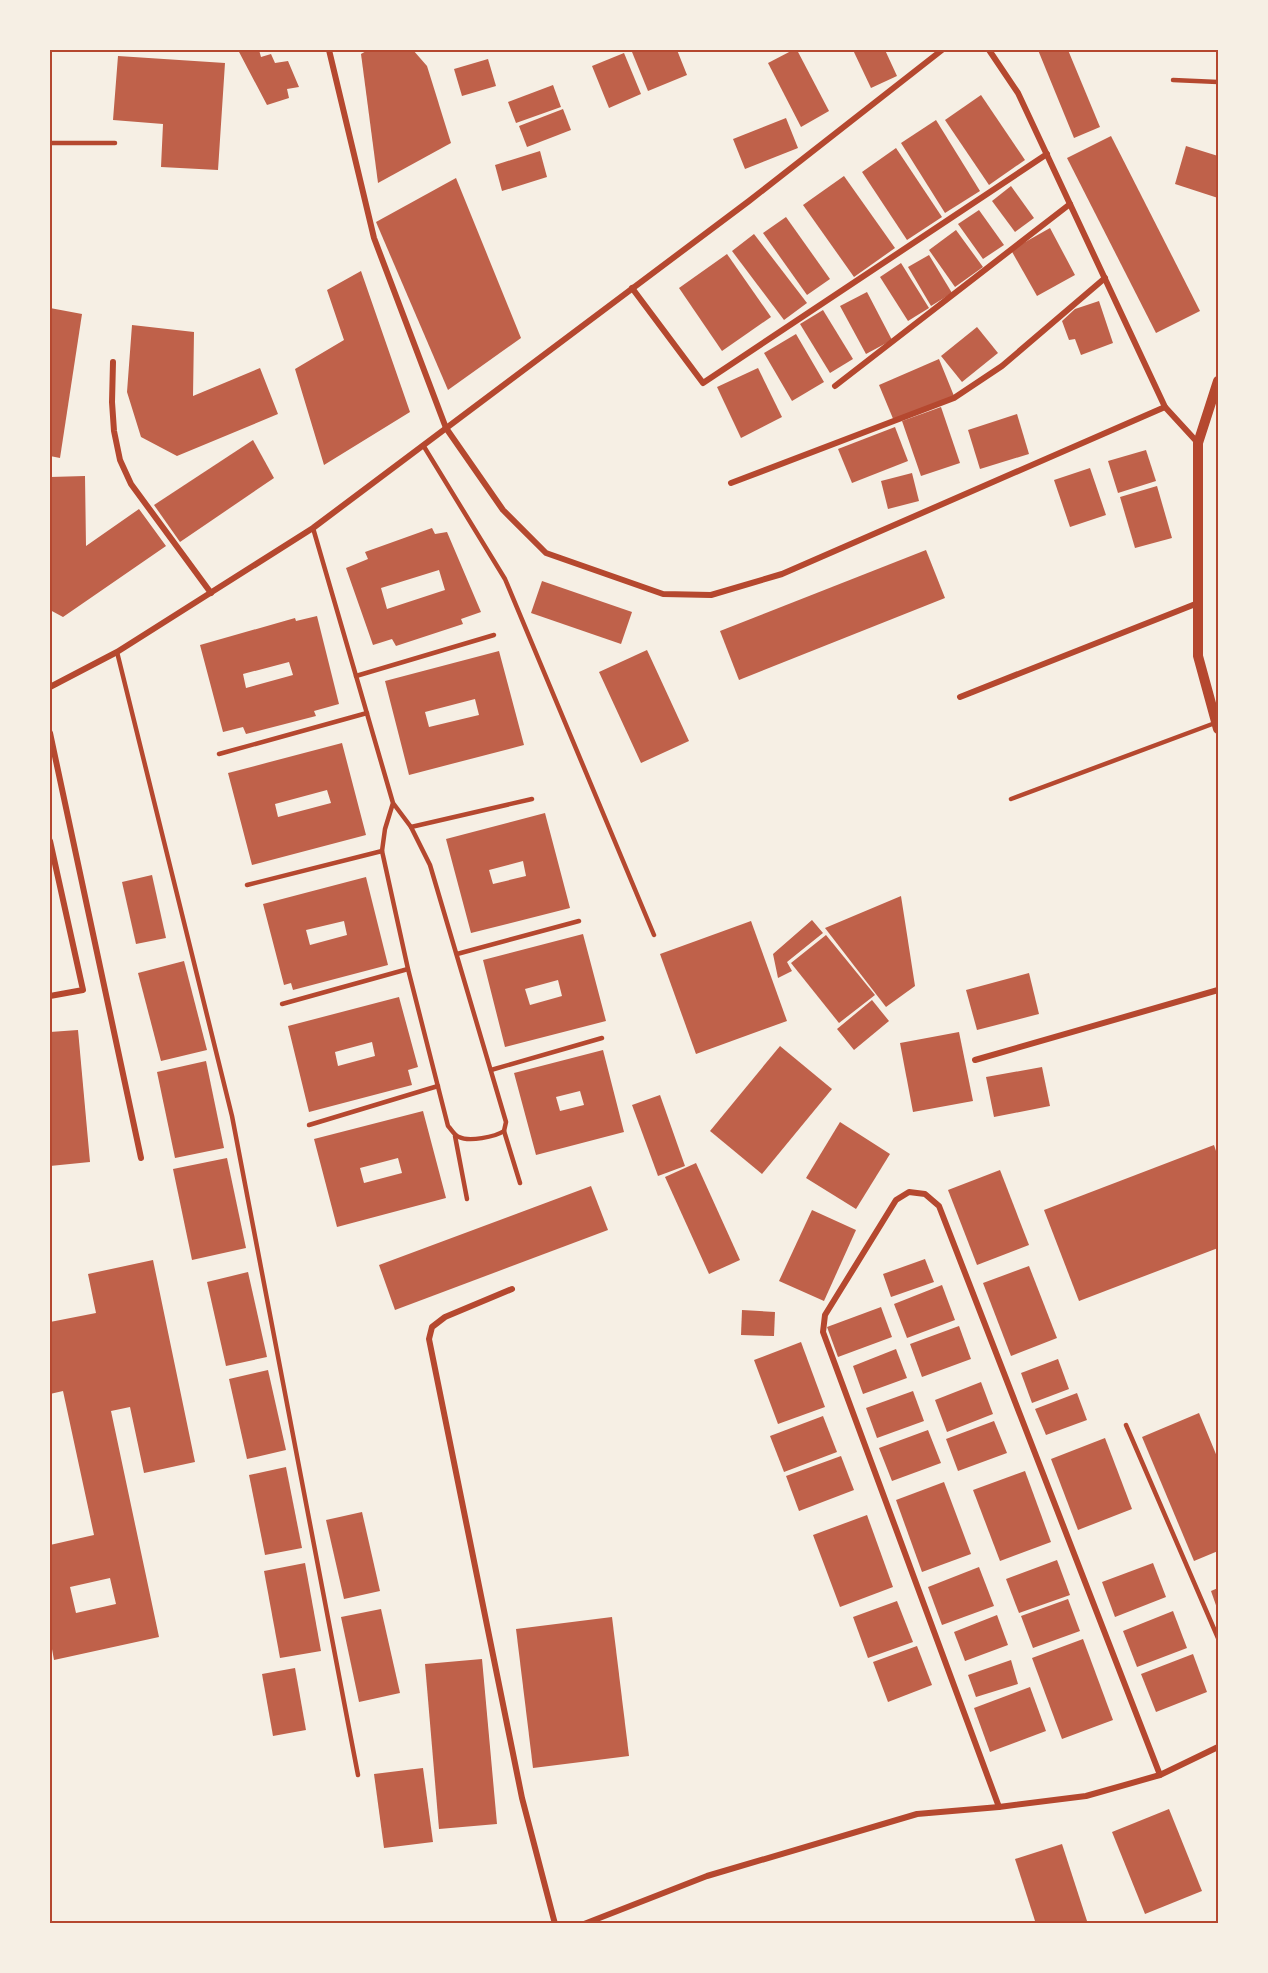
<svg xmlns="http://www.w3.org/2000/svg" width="1268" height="1973" font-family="'Exo 2',sans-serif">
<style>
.building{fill:#bf614a;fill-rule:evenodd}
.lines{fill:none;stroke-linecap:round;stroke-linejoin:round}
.service{stroke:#b5482f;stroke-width:4.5}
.minor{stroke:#b5482f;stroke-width:6}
.tertiary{stroke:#b5482f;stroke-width:10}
.neatline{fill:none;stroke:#b5482f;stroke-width:2}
</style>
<rect width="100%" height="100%" fill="#f6efe4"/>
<g class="building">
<path d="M238,50H259L261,57L271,54L275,63L288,61L299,87L287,89L289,98L267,105Z"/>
<path d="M368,50H413L427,66L451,143L378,183L361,54Z"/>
<path d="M638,50H677L687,75L648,91L632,52Z"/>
<path d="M793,50H797L829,111L801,127L768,63Z"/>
<path d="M853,50H885L897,76L871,88Z"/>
<path d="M1038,50H1068L1100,127L1074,138Z"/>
<path d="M624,53L641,94L609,108L592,66Z"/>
<path d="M118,56L225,63L218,170L161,167L163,124L113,120Z"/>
<path d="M488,59L496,86L462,96L454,69Z"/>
<path d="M553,85L561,107L516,123L508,102Z"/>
<path d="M981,95L1025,160L989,185L945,120Z"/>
<path d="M563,109L571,130L527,147L519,126Z"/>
<path d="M786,118L798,148L745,169L733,139Z"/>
<path d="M936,120L980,191L945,213L901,143Z"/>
<path d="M1111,136L1200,311L1156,333L1067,158Z"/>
<path d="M1186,146L1218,156V198L1175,184Z"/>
<path d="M896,148L942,217L907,240L862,172Z"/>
<path d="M540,151L547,177L502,191L495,165Z"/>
<path d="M844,176L895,248L854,277L803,205Z"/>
<path d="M456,178L521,338L448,390L376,222Z"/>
<path d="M1011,186L1034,218L1015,232L992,201Z"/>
<path d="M979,210L1004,245L983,259L958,224Z"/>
<path d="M786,217L830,279L807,295L763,233Z"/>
<path d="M1050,228L1075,275L1037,296L1011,250Z"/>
<path d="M956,230L983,267L955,287L929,250Z"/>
<path d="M754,234L807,303L784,320L732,251Z"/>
<path d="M727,254L771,317L722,351L679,288Z"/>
<path d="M929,255L952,293L931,306L908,267Z"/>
<path d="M901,263L929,308L908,321L880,277Z"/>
<path d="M361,271L410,412L324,465L295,369L344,340L327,290Z"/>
<path d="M867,292L892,340L866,354L840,306Z"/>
<path d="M1099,301L1113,343L1081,355L1075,339L1069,340L1062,321L1075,309Z"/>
<path d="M50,308L82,314L60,458L50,456Z"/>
<path d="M823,310L853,359L830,373L800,324Z"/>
<path d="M132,325L194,332L193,396L260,368L278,414L177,456L141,437L127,392Z"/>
<path d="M977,327L998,353L962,382L941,356Z"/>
<path d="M796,334L824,382L792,401L764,353Z"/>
<path d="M939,359L954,396L894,421L879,385Z"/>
<path d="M758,368L782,417L741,438L717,387Z"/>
<path d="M941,407L960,463L921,476L902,421Z"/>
<path d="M1017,414L1029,454L980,469L968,430Z"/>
<path d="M895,427L908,461L852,483L838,449Z"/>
<path d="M253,440L274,478L180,542L154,505Z"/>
<path d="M1146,450L1156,481L1118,493L1108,461Z"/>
<path d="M1090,468L1106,515L1070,527L1054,480Z"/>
<path d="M912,473L919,501L888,509L881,481Z"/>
<path d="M85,476L86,546L139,509L166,546L63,617L50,610V477Z"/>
<path d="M1157,486L1172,538L1135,548L1120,497Z"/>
<path d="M432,528L435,534L447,532L481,612L461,619L463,624L396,646L392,639L373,645L346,568L368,559L365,552ZM439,570L445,590L387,609L381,588Z"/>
<path d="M926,550L945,598L739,680L720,631Z"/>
<path d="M542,581L632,612L621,644L531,613Z"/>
<path d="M317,616L339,704L314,711L316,716L246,734L243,727L223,732L200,645L295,618L296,621ZM289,662L293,675L246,688L243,674Z"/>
<path d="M647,650L689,741L641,763L599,672Z"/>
<path d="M499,651L524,745L409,775L385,681ZM475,699L479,715L429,727L425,712Z"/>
<path d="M342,743L366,835L252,865L228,773ZM327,790L331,803L278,817L275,804Z"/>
<path d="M545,813L570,908L471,933L446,839ZM523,861L526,876L493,884L489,870Z"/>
<path d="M152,875L166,938L136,944L122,882Z"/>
<path d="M366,877L388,965L293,990L291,983L284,985L263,904ZM344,921L347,935L310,945L306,930Z"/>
<path d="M901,896L915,986L886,1007L825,928Z"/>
<path d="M812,920L823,933L787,962L792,971L778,978L773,954Z"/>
<path d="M751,921L787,1021L696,1054L660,954Z"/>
<path d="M583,934L606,1021L505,1047L483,960ZM558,980L562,996L530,1005L525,989Z"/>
<path d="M826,935L875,995L839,1023L791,963Z"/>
<path d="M184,961L207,1050L161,1061L138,973Z"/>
<path d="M1029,973L1039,1014L977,1030L966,990Z"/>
<path d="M399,997L418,1067L408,1070L412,1085L309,1112L288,1026ZM372,1042L375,1056L338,1066L335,1052Z"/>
<path d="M872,1000L889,1021L854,1050L837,1029Z"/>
<path d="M78,1030L90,1162L50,1166V1032Z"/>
<path d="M959,1032L973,1101L913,1112L900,1043Z"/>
<path d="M780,1046L832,1089L762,1174L710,1131Z"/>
<path d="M603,1050L624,1132L536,1155L514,1073ZM580,1091L584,1105L560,1111L556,1097Z"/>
<path d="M206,1061L224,1148L175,1158L157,1072Z"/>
<path d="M1042,1067L1050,1106L994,1117L986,1077Z"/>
<path d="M660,1095L685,1166L658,1176L632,1105Z"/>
<path d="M423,1111L446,1198L337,1227L314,1139ZM398,1158L402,1173L364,1183L360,1168Z"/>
<path d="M840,1122L890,1154L856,1209L806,1178Z"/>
<path d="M1214,1145L1218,1157V1248L1079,1301L1044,1210Z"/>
<path d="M227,1158L246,1248L192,1260L173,1169Z"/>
<path d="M696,1163L740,1260L709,1274L665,1177Z"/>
<path d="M1000,1170L1029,1245L977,1265L948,1190Z"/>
<path d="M591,1186L608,1230L395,1310L379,1265Z"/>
<path d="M812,1210L856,1230L824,1301L779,1281Z"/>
<path d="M925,1259L934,1282L891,1297L883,1274Z"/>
<path d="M153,1260L195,1462L144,1473L130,1407L111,1411L159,1637L54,1660L50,1638V1545L94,1535L63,1391L50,1394V1322L96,1313L88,1274ZM110,1578L116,1604L76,1613L70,1587Z"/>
<path d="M1029,1266L1057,1338L1011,1356L983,1283Z"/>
<path d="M248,1272L267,1357L226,1366L207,1282Z"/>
<path d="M942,1285L955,1320L907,1338L894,1304Z"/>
<path d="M881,1307L892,1337L838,1357L827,1327Z"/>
<path d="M742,1310L775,1312L774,1336L741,1335Z"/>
<path d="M959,1326L971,1359L922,1377L910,1344Z"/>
<path d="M801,1342L825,1407L778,1424L754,1360Z"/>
<path d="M896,1349L907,1378L863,1394L853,1366Z"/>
<path d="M1058,1359L1069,1389L1032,1403L1021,1373Z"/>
<path d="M268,1370L286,1450L247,1459L229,1379Z"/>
<path d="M981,1382L993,1414L947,1432L935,1400Z"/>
<path d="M913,1391L924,1421L877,1438L866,1408Z"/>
<path d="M1077,1393L1087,1420L1046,1435L1035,1409Z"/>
<path d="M1199,1413L1218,1459V1551L1194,1561L1142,1437Z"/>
<path d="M823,1416L837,1452L784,1472L770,1436Z"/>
<path d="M994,1421L1007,1453L958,1471L946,1439Z"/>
<path d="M928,1430L941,1463L892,1481L879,1448Z"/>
<path d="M1105,1438L1132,1509L1078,1530L1051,1459Z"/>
<path d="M841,1456L854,1490L799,1511L786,1476Z"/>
<path d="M286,1467L302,1548L265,1555L249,1475Z"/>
<path d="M1025,1471L1051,1542L1000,1561L973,1490Z"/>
<path d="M944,1482L971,1554L922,1572L896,1500Z"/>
<path d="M362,1512L380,1591L344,1599L326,1520Z"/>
<path d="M867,1515L893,1587L840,1607L813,1535Z"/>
<path d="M1057,1560L1070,1595L1019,1613L1006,1579Z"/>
<path d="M305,1563L321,1651L280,1658L264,1571Z"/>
<path d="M1153,1563L1166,1597L1115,1617L1102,1582Z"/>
<path d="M979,1567L994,1606L942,1625L928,1587Z"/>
<path d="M1218,1588V1611L1211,1591Z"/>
<path d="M1068,1599L1080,1631L1033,1648L1021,1616Z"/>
<path d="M897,1601L913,1642L868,1658L853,1617Z"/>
<path d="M381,1609L400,1693L359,1702L341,1617Z"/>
<path d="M1173,1611L1187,1648L1137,1667L1123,1631Z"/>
<path d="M997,1615L1008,1645L965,1661L954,1632Z"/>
<path d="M612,1617L629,1756L533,1768L516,1629Z"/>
<path d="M1083,1639L1113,1720L1062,1739L1032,1658Z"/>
<path d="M917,1646L932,1685L888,1702L873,1662Z"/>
<path d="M1193,1654L1207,1692L1156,1712L1141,1674Z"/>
<path d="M482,1659L497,1824L439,1829L425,1664Z"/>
<path d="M1011,1660L1018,1684L976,1697L968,1675Z"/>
<path d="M295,1668L306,1730L273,1736L262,1674Z"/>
<path d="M1030,1687L1046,1731L990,1752L974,1708Z"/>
<path d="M423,1768L433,1842L384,1848L374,1774Z"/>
<path d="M1169,1809L1202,1891L1145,1914L1112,1832Z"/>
<path d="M1062,1844L1088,1924H1036L1015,1859Z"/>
</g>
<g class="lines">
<g class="service">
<path d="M1173,80L1218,82"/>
<path d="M50,143H115"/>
<path d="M423,445L505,579L654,935"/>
<path d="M313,528L393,803L411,827L430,865L506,1122L504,1131C495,1137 469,1142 459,1137C454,1135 452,1130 448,1126L408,969L382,851L385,829L393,803"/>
<path d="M117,652L232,1116L358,1775"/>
<path d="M356,676L494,635"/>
<path d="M219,754L367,713"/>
<path d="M1011,799L1215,723"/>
<path d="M411,827L532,799"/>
<path d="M247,885L382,851"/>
<path d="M457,954L579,921"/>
<path d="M282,1004L408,969"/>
<path d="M491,1070L602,1038"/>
<path d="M309,1125L438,1086"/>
<path d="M504,1131L520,1183"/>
<path d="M455,1136L467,1199"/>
<path d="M1126,1425L1218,1638"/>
</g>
<g class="minor">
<path d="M329,50L374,238L446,428L503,510L546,553L663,594L711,595L782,574L1165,407"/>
<path d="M989,50L1018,93L1165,407L1198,443"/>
<path d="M632,288L703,383L1047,154"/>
<path d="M113,362L112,402L114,431L120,460L131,484L211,593"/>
<path d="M835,386L1070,204"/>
<path d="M731,483L954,398L1002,366L1105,278"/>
<path d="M50,687L117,652L313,528L749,201L942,50"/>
<path d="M960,697L1198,603"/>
<path d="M50,733L141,1158"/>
<path d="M50,841L83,990L50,996"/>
<path d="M975,1060L1218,990"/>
<path d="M512,1289L445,1317L432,1327L429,1339L522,1798L555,1924"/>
<path d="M999,1807L823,1332L825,1315L896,1200L909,1192L925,1194L939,1206L1160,1775"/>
<path d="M584,1924L707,1876L917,1814L999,1807L1086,1796L1160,1775L1218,1747"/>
</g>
<path class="tertiary" d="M1218,381L1198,443V656L1218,729"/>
</g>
<rect width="1268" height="1973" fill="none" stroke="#f6efe4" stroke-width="102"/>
<rect x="51" y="51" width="1166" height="1871" class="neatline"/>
</svg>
